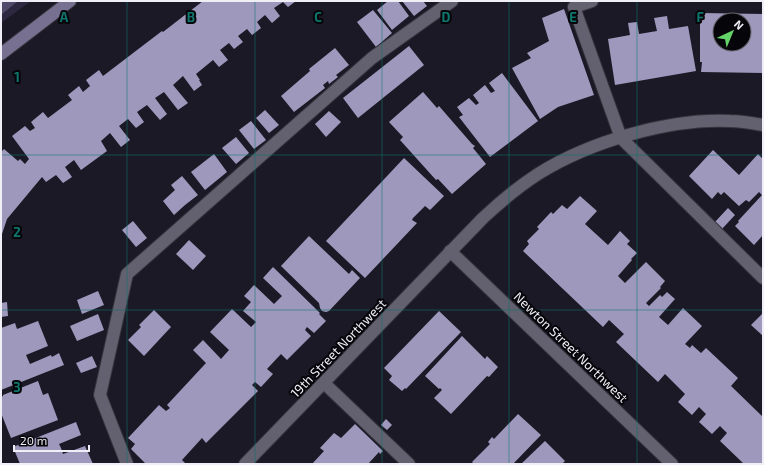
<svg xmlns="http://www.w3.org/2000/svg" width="764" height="465" font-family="'Exo 2',sans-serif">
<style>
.green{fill:#2d283f}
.forest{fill:#514a6b}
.building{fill:#9f98bd;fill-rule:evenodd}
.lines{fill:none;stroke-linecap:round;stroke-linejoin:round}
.lane-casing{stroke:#36343d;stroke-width:14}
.street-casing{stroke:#36343d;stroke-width:14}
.secondary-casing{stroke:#36343d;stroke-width:14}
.lane{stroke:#63606f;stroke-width:12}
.street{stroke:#63606f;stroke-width:12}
.secondary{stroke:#777090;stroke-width:12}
.grid{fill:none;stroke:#0f766e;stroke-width:1;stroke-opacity:0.55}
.labels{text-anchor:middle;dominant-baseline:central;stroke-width:4;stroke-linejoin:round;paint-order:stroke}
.street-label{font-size:13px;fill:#f0eff8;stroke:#06050a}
.grid-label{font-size:13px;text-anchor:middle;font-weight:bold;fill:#0f766e;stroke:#06050a;stroke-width:4;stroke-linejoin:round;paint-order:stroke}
</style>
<rect width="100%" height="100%" fill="#1c1926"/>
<path class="green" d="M1,1H31L1,23Z"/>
<path class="forest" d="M1,1H18L1,15Z"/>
<g class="building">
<path d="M203,1H296L288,7L283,2L274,8L280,16L272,23L265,15L257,22L261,28L252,35L247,29L238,36L243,42L234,49L229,43L220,50L228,60L219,67L213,60L196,74L200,80H199L202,85L194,91L183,76L173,85L188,103L178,110L164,92L155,98L167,114L160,120L147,105L137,112L144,122L136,128L128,119L119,126L130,140L121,147L110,133L101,141L107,151L81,170L74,160L65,167L72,177L63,183L56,175L46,182L42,177L7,219L1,237V152L4,149L18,161L20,159L25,164L29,159L12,136L25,126L30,131L35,128L31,122L43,112L48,118L72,100L68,95L79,86L83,92L90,86L86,80L99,70L103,76L162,31L163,32Z"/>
<path d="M388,1H398L409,16L392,30L377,10Z"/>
<path d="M402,1H423L427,6L414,16Z"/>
<path d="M564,9L594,95L558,107L540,119L512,68L531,58L527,53L549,41L542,18Z"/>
<path d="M373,10L392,33L376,47L357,22Z"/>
<path d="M702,13L763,14V73L701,72L702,62H700V23H702ZM720,20H744V44H720Z"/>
<path d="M667,16L669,29L688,26L696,71L615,85L608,39L630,35L628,23L637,22L639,34L657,31L654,18Z"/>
<path d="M409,46L424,65L358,118L343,98Z"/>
<path d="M335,48L349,65L336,75L338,77L329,84L328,81L323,85L325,88L294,112L281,96L310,71L309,69Z"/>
<path d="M502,73L538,121L490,157L459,117L463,115L457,107L469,98L476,105L479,103L473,95L485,85L491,93L495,91L489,83Z"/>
<path d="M423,92L437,108L439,106L472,144L475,146L473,148L486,164L452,194L438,179L436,180L400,140L403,137L389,122Z"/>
<path d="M265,110L279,125L269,133L256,118Z"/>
<path d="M329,111L341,122L326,137L315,124Z"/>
<path d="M251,121L266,140L254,149L239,130Z"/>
<path d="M236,137L249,153L236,164L222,148Z"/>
<path d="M713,150L739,175L758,154L763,159V235L754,245L735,226L739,222L738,221L762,195L759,192L749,202L746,200L739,206L724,192L721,195L718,192L712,199L689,176Z"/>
<path d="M214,154L227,172L205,190L191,172Z"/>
<path d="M404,158L444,196L430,210L425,206L413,218L412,220L417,223L365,278L326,241Z"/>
<path d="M182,176L198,195L185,205L174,215L163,201L175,190L171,185Z"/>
<path d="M580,196L597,211L585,224L608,245L620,231L630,241L627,244L637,253L631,259L632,260L618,276L625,283L646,262L665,281L660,287L661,288L646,303L649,306L660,295L662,297L667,292L675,299L659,317L668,325L683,308L702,326L685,344L690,348L692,345L701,353L706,348L738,378L731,386L763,417V464H744L720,441L727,433L720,426L712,434L699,422L706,414L699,407L692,415L678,402L685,394L665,374L658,382L616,342L624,334L609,320L603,327L523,251L529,244L527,241L539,229L537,227L551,212L553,214L562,205L567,209Z"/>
<path d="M728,208L735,215L721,230L714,223Z"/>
<path d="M133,221L147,238L136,247L122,230Z"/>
<path d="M309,236L349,274L352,270L360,278L329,311L326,312L322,311L320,308L319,303L281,266Z"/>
<path d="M189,240L206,256L193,270L176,254Z"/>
<path d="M273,267L320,313L319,314L326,321L314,333L307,327L305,330L311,336L287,360L281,354L267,369L273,374L261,387L255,382L252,385L258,391L206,443L202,438L182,460L186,464H146L131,449L135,444L128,438L159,405L166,411L170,408L167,405L206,363L193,350L203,340L221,359L229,350L210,332L232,309L251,327L256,322L243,311L251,302L244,296L254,285L274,304L282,296L263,278Z"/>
<path d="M98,291L104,305L82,314L77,300Z"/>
<path d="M7,302L8,316L1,317V303Z"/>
<path d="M154,310L171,327L144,356L128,340L141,327L139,325Z"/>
<path d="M439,311L461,332L406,389L405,388L402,391L389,380L392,376L384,368Z"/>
<path d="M763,313V336L751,325Z"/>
<path d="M98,314L104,330L77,341L70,326Z"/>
<path d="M38,321L48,346L26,355L30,364L51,355L52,357L59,353L64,365L1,390V328L15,323L17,329Z"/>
<path d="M462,336L485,359L487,356L498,367L489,377L487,376L451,414L434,398L442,390L440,388L439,389L425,376Z"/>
<path d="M92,356L97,367L81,373L76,363Z"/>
<path d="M38,381L43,395L48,393L58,420L11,438L1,413V397L3,396V395Z"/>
<path d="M518,414L541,435L513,464H474L472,462L490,444L488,442L492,437L494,439Z"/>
<path d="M386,419L392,425L387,430L381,425Z"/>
<path d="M76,422L81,435L59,444L61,448L63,454L85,446L93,464H20L13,447Z"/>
<path d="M355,424L383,451L380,454L379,452L368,464H312L324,451L320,448L334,433L341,438Z"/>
<path d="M545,441L565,461L562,464H521Z"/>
</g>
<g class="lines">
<g class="lane-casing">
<g id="lane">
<path d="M592,1L574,7L621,138L763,278"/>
<path d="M324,383L409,464"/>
<path d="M127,464L100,395L127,274L372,58L452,1"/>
</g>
</g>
<g class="street-casing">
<g id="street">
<path d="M450,251L672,464"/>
<path d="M245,464L483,218C500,202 518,187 538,174C589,142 669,118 730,121C741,121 752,123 763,125"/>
</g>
</g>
<g class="secondary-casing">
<path id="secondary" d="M1,54L70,1"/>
</g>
<use href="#lane" class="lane"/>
<use href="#street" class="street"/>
<use href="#secondary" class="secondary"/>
</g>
<path class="grid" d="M127,1V464M255,1V464M382,1V464M509,1V464M637,1V464M1,155H763M1,310H763"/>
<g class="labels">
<g class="street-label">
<text transform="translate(571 347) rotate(44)">Newton Street Northwest</text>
<text transform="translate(338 348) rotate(-46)">19th Street Northwest</text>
</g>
</g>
<g class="grid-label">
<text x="64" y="22">A</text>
<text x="191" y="22">B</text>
<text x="318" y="22">C</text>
<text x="446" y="22">D</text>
<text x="573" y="22">E</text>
<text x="700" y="22">F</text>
<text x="17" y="82">1</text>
<text x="17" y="237">2</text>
<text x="17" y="392">3</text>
</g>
<rect width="764" height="465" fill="none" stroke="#f0eff8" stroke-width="4"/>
<g transform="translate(732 32) rotate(44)"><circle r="19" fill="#06050a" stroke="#646369"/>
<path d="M0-3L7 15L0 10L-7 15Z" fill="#64d468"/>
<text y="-6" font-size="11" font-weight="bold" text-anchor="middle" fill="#f0eff8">N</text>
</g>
<path d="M14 445v6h75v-6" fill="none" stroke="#f0eff8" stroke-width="2"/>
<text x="20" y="445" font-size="12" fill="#f0eff8" stroke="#06050a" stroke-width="3" paint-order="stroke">20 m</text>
</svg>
